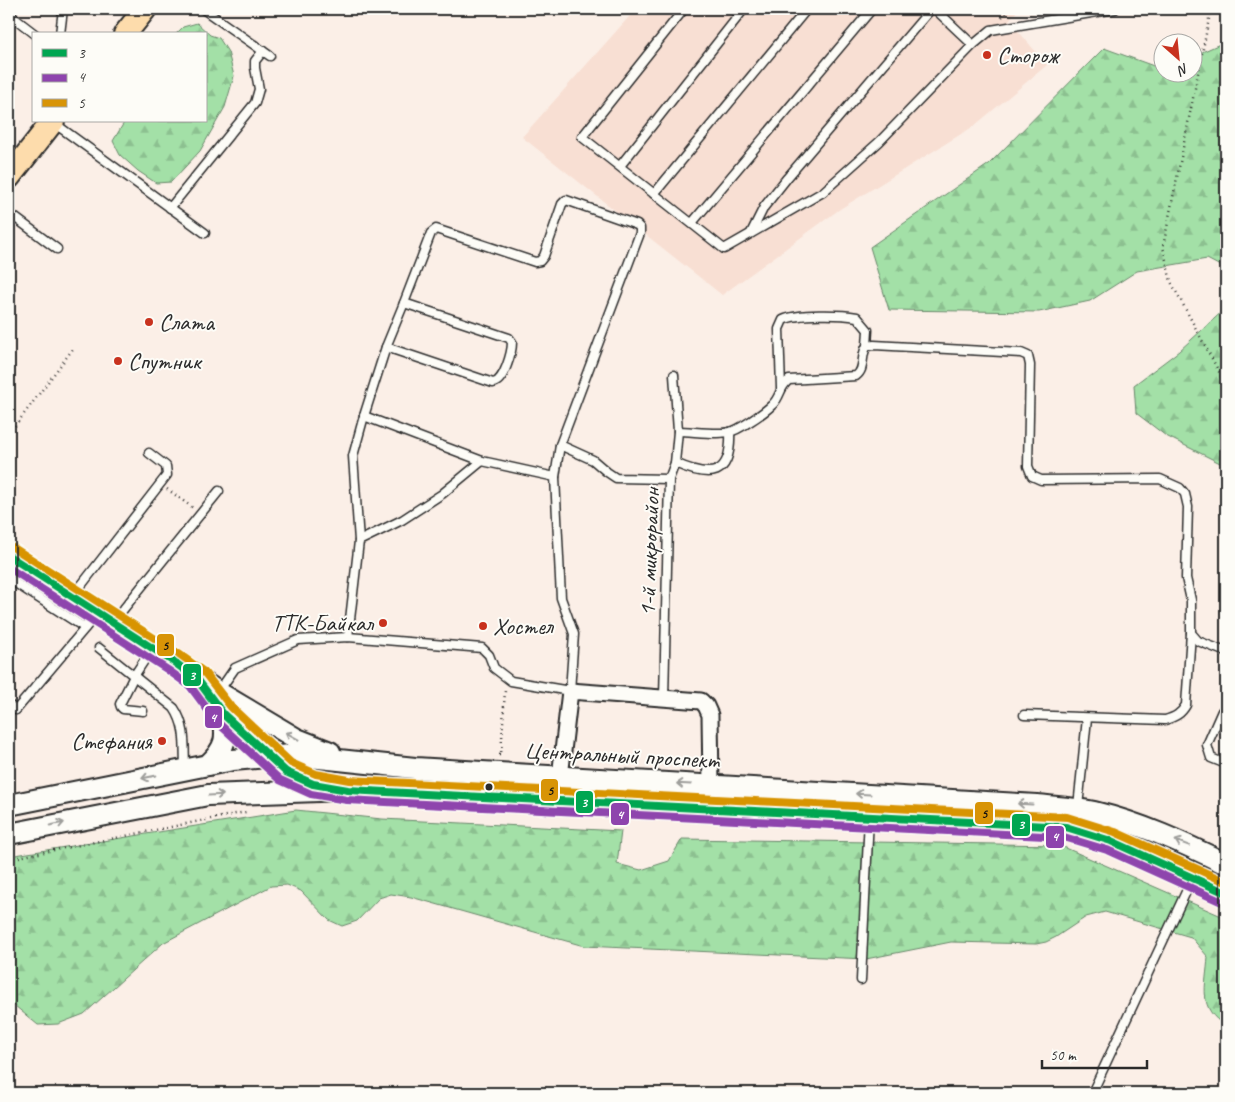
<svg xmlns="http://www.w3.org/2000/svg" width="1235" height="1102" font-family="Caveat,sans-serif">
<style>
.built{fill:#f8dfd3}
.forest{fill:url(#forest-firs);stroke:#678669}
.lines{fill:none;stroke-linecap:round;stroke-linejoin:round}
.service-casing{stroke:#2b2b2b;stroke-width:11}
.minor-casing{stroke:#2b2b2b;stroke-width:19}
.secondary-casing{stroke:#2b2b2b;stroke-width:24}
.primary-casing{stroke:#2b2b2b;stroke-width:26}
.path{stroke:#2b2b2b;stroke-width:2.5;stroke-dasharray:1 4;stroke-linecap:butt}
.service{stroke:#fdfcf7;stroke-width:8}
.minor{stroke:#fdfcf7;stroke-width:15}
.secondary{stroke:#fdfcf7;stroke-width:20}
.primary{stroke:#fddcac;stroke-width:22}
.bus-1-casing{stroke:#fdfcf7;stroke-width:11}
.bus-2-casing{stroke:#fdfcf7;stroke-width:11}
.bus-3-casing{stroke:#fdfcf7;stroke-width:11}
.bus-1{stroke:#00a651;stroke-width:8}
.bus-2{stroke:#8e44ad;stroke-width:8}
.bus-3{stroke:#d89406;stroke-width:8}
.oneway{stroke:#9e9e9b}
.poi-dot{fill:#c8321e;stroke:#fdfcf7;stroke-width:2}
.bus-dot{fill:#2b2b2b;stroke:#fdfcf7;stroke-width:2}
.labels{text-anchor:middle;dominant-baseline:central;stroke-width:4;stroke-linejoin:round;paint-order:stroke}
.poi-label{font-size:24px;fill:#2b2b2b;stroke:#fdfcf7;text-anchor:start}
.street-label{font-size:24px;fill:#2b2b2b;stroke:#fdfcf7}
.line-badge{stroke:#fdfcf7;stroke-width:2}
.badge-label{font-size:14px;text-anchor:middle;font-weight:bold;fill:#fff}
.pale-badge-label{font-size:14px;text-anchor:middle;font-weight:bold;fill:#111}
</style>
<defs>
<pattern id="forest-firs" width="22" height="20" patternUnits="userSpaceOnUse" patternTransform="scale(1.25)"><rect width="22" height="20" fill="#a3e0a7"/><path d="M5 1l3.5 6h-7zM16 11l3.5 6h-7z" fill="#8cc090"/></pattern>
</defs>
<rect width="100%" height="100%" fill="#fbefe7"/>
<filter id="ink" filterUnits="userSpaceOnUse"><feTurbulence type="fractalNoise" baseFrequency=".02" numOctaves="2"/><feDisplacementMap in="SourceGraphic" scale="10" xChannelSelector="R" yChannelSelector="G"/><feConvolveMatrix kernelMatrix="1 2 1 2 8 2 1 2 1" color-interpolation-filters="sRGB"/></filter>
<g filter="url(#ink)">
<path class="built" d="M636,9H1019L1009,20L1047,65L974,126L840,209L722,295L522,137Z"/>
<g class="forest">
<path d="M1226,21V269L1207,259L1137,271L1090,301L1039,312L889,310L870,247L989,164L1104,48L1162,69V72H1192L1193,56L1220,44Z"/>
<path d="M197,23L210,35L219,38L228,52L234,76L225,107L200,151L171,182L156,183L138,171L120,155L113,141L125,121H206V34H176L183,27Z"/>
<path d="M1226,308V466L1166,436L1136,413L1134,385L1179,351Z"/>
<path d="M296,810L382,819L621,831L617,864L641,870L669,861L682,839L1059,845L1226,918V1026C1197,1008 1206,987 1208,957L1191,937L1105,912L1086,917L1056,937L1046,942L1036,944L951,942L866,959L584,946L411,897L391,894L379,898L357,921L342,926L329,920L301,891L287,885L271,886L163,943L84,1014L58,1024L38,1025L9,1001V856Z"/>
</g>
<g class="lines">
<g class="service-casing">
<g id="service">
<path d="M203,9L270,56"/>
<path d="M684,9L582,137L724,249L823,192L879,142L973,45L991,30L1115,9"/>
<path d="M935,9L973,45"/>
<path d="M9,14L35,34"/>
<path d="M60,34L63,9"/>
<path d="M54,123L205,233"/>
<path d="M620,166L744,9"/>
<path d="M654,194L807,9"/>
<path d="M170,208L255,103L259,89L255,68V61L263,51"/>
<path d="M9,213L57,249"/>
<path d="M692,223L872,9"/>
<path d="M751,233L764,207L787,178L931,9"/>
<path d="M386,347L493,383C504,382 512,352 512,342L509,338L404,303L431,233L436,229L535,262L540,261L544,256L562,204L566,200L637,225L640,228V233L560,445L593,460L607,472L616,478L669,479"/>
<path d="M674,375L678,431L675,463"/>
<path d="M781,388L779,329L783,320C797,313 841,314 857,317L868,330L867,346"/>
<path d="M678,431C691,431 718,435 729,432C738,431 765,412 772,405C781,397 779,387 789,380L856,376C866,369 860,355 867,346L874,345L1021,353L1028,356L1030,365L1028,466L1032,476L1041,480L1160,479L1180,488L1185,494L1188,507L1186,578L1191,600V633L1198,641L1226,652"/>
<path d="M555,477L560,445"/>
<path d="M359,541L353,456L364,416"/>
<path d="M9,579L85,628"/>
<path d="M73,596L167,475L166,466L149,453"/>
<path d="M113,622L219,491"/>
<path d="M348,637L359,541L402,520L442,494L482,461"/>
<path d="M99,648L174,708C187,727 184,747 185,769"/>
<path d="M219,691L235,668L298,640L348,637L482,648L489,655L494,668L511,681L570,691L574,634L561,598L555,477L482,461L364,416L386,347L404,303"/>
<path d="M664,699L669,479L675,463C711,479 732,477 730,432"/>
<path d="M9,705L16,710L97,614"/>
<path d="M143,711L123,709L121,707L120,704L134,676L153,647"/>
<path d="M1222,711L1207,745L1211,758L1226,764"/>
<path d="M1024,715L1165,720C1175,717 1181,714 1186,705L1191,633"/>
<path d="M1078,807L1087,718"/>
<path d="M861,980L869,818"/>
<path d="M1092,1093L1192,879"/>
</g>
</g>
<g class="minor-casing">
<path id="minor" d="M560,777L570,691L701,701L706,706L710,715L711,785"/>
</g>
<g class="secondary-casing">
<g id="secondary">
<path d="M9,556L153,647L218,692L297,739L330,752"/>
<path d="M204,688C232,726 274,776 323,786"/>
<path d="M208,765C227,747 227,738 223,714"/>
<path d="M9,805L233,760L291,755L415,768L1037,805C1056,807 1076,808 1094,812C1140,823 1184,843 1226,864"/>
<path d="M9,834L208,795L348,790L1066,827L1111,841L1226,893"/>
</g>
</g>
<g class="primary-casing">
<g id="primary">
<path d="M125,34L145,9"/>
<path d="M9,177L53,121"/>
</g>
</g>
<g class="path">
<path d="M1211,9L1163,247L1171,282L1226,385"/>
<path d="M1002,17L1009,9"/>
<path d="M9,434L75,346"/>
<path d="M167,489L193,508"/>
<path d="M499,755H501L505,690"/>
<path d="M9,859L246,812"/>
</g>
<use href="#service" class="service"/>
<use href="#minor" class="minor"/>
<use href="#secondary" class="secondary"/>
<use href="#primary" class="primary"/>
<g class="bus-1-casing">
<path id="bus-1" d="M9,556L174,662L197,679L223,714L286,772L313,784L348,790L1066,827L1111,841L1226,893"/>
</g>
<g class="bus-2-casing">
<path id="bus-2" d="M9,568L168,670L190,686L216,721L280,780L311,794L347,800L1064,837L1107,850L1222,902"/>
</g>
<g class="bus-3-casing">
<path id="bus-3" d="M14,548L179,654L204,672L231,707L291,763L316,774L349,780L1067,817L1115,832L1226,882"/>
</g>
<use href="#bus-1" class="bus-1"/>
<use href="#bus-2" class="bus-2"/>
<use href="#bus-3" class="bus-3"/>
</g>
<defs><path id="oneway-shaft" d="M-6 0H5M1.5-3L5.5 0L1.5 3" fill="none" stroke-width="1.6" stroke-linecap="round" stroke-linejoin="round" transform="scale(1.25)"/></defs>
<g class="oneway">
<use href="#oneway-shaft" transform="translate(292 736) rotate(-151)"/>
<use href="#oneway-shaft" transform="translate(149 777) rotate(168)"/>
<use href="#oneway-shaft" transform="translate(684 784) rotate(-177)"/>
<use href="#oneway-shaft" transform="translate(863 794) rotate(-177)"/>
<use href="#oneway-shaft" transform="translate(216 795) rotate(-3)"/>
<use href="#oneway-shaft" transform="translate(1025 804) rotate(-177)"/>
<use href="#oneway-shaft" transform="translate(57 824) rotate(-11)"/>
<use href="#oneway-shaft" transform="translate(1182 843) rotate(-159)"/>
</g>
</g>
<g class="poi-dot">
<circle cx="987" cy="55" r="5"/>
<circle cx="149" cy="322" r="5"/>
<circle cx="118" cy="361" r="5"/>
<circle cx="383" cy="623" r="5"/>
<circle cx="483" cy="626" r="5"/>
<circle cx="162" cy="741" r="5"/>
</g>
<circle class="bus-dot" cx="489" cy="787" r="4.5"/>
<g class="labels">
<g class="poi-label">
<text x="997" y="55">Сторож</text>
<text x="159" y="322">Слата</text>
<text x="128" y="361">Спутник</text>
<text x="373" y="623" text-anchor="end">ТТК-Байкал</text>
<text x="493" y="626">Хостел</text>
<text x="152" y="741" text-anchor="end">Стефания</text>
</g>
<g class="street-label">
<text transform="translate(649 552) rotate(-88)">1-й микрорайон</text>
<text transform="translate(622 755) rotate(3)">Центральный проспект</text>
</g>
</g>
<g class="line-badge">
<rect x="156" y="633" width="19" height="24" rx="5" fill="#d89406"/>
<rect x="182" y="663" width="20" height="24" rx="5" fill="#00a651"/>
<rect x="204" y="705" width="19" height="24" rx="5" fill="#8e44ad"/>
<rect x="540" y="778" width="19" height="24" rx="5" fill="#d89406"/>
<rect x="575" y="790" width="19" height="24" rx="5" fill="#00a651"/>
<rect x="974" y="801" width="20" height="24" rx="5" fill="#d89406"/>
<rect x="610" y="802" width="20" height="24" rx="5" fill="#8e44ad"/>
<rect x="1011" y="813" width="20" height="24" rx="5" fill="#00a651"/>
<rect x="1045" y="825" width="20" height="24" rx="5" fill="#8e44ad"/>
</g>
<g class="badge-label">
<text x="192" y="680">3</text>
<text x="213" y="722">4</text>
<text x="584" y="807">3</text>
<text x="620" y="819">4</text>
<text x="1021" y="829">3</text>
<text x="1055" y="841">4</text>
</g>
<g class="pale-badge-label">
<text x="165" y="650">5</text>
<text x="550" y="795">5</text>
<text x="984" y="818">5</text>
</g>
<rect width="1235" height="1102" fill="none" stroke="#fdfcf7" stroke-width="30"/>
<rect x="15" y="15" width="1205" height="1072" fill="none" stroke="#2b2b2b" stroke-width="2" filter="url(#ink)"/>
<rect x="32" y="32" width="175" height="90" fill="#fdfcf7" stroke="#a9a8a5"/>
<rect x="42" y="49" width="25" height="8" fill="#00a651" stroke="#a9a8a5"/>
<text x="78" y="58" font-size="15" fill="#2b2b2b">3</text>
<rect x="42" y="74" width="25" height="8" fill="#8e44ad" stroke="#a9a8a5"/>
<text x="78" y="82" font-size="15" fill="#2b2b2b">4</text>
<rect x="42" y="99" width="25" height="8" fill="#d89406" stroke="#a9a8a5"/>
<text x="78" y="108" font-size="15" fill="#2b2b2b">5</text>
<g transform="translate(1178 58) rotate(153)"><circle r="24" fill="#fdfcf7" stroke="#a9a8a5"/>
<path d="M0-4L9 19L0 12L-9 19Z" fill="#c8321e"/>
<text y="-8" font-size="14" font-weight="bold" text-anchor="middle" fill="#2b2b2b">N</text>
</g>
<path d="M1042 1060v8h105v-8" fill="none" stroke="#2b2b2b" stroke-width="2.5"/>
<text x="1050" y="1060" font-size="15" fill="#2b2b2b" stroke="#fdfcf7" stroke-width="4" paint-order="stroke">50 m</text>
</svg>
